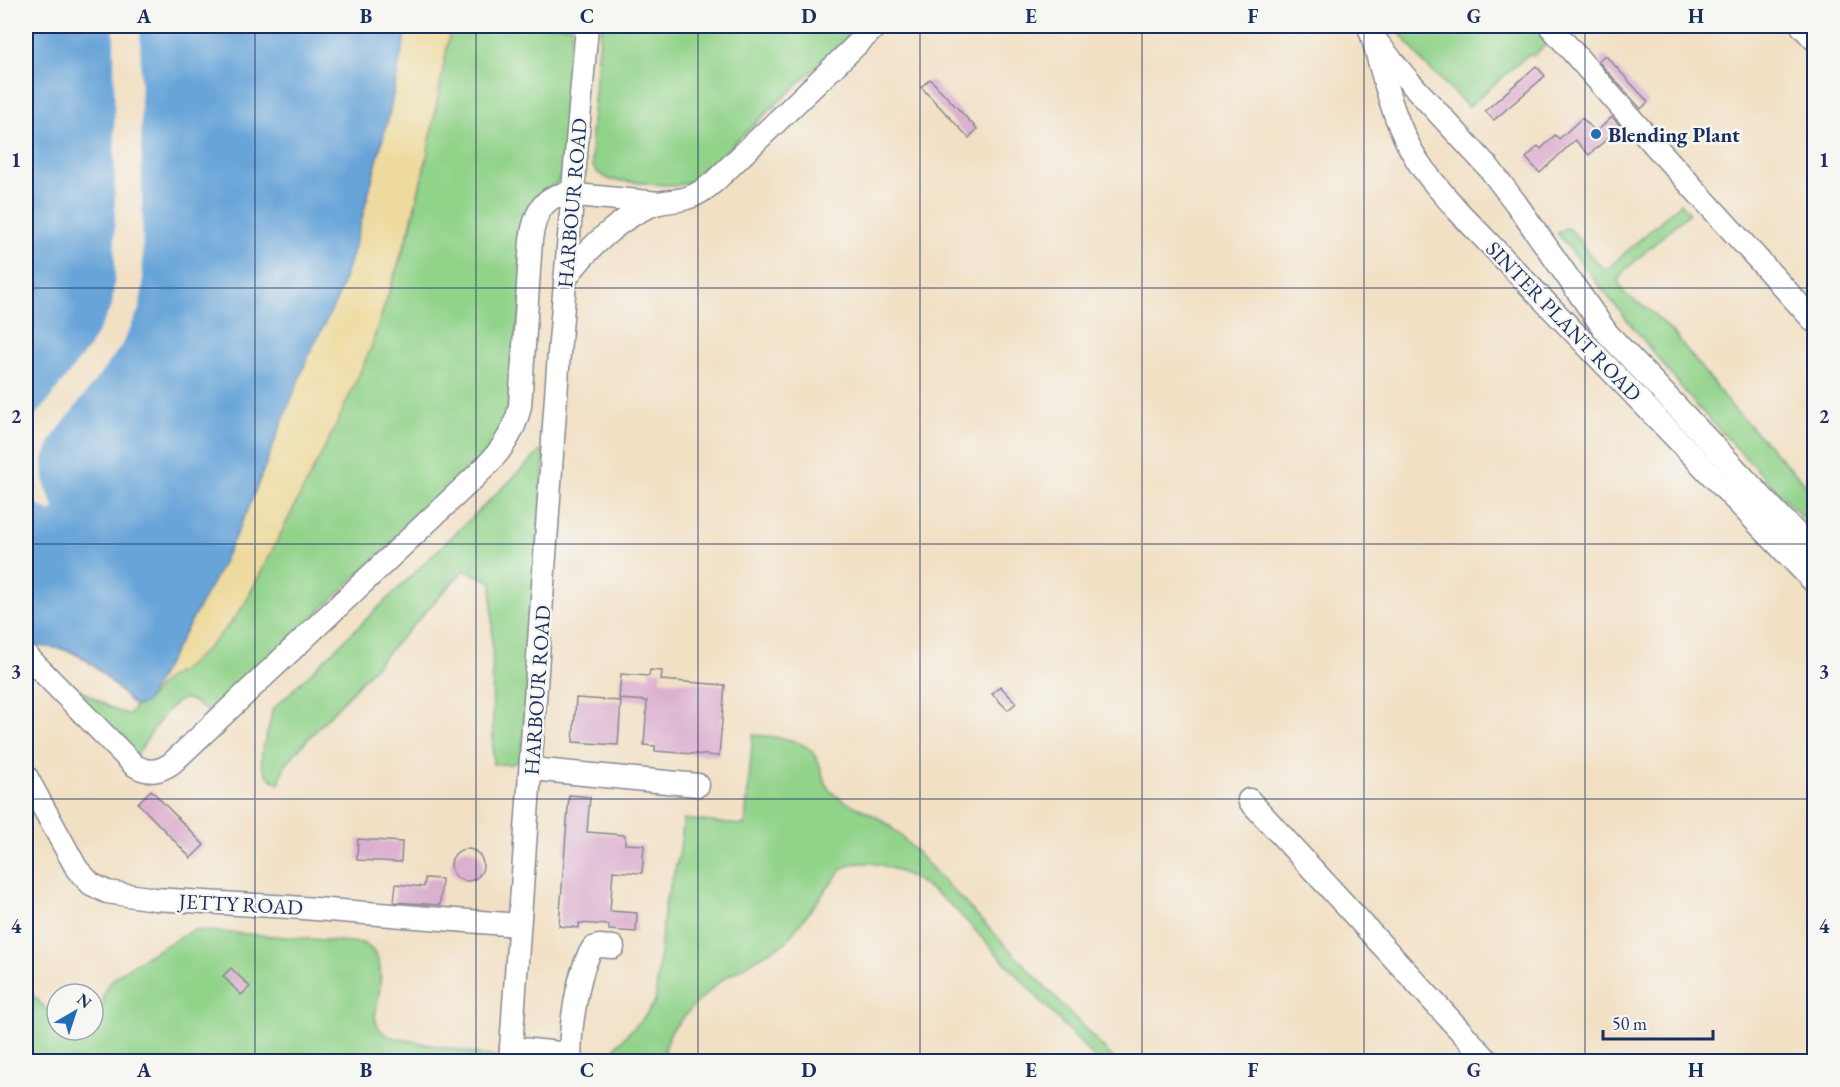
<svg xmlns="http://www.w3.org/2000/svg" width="1840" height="1087" font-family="'EB Garamond',serif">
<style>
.green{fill:#92d38a;stroke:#568174;stroke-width:1.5}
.sand{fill:#eeda9e;stroke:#84847e;stroke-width:1.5}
.water{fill:#67a4d8;stroke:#416a9b;stroke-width:1.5}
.pier{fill:#f2e0c4}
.building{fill:#dcb0cf}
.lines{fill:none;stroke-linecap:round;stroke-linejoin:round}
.minor-casing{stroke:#868891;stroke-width:25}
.minor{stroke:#fff;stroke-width:22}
.grid{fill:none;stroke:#1b2f5e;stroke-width:1.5;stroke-opacity:0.55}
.poi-dot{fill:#1f6fb2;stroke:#f6f6f2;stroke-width:2}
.labels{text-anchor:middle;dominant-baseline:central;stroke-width:5;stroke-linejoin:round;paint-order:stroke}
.poi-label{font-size:21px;font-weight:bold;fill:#1b2f5e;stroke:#f6f6f2;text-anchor:start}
.street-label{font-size:21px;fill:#1b2f5e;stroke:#f6f6f2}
.neatline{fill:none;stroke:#1b2f5e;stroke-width:2}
.grid-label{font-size:20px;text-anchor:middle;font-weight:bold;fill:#1b2f5e}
</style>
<rect width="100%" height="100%" fill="#f6f6f2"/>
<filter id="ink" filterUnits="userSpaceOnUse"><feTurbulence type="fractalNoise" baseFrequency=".0167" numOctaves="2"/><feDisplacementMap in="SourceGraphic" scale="12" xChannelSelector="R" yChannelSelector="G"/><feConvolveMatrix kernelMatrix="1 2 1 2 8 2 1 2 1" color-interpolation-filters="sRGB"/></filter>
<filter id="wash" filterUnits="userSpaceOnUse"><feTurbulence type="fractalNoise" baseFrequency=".008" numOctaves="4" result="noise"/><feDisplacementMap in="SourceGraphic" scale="24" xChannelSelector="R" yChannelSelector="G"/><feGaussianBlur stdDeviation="1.35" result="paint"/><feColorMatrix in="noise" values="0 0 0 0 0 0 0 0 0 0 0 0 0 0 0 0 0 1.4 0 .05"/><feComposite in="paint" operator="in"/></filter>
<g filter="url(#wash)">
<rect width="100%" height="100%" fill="#f2e0c4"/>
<g class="green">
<path d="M451,26H572L562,173L557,183L542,193L517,329L508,417L489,450L211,714C203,710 196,701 187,699C170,696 145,745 135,757L57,676C76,685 112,713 129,714L134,709V705L138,706L146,702L160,685L229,626L244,605L336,425L370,350L411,227L427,156Z"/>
<path d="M601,26H860L699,176L689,182L675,186L610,180L598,173L593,167L592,159L591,135Z"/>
<path d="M1395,26H1541L1549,42L1533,56L1528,55L1468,107L1421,60Z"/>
<path d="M1681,203L1689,213L1624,271L1618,281L1625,294L1652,312L1675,335L1733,408L1814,493V530L1695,404L1557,233L1566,228L1570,229C1581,239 1594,268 1608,268Z"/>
<path d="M545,447L521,760C513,766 503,764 493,764L492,582L464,570L295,753L284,768L279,784C245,766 271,737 272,710Z"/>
<path d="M753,735C779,738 810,736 820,766C824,780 825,789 838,797C849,805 863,809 875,816C885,821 893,829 901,836L1116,1061H1097L957,911C933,888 874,846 841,870L786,942L724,978L696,1003L671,1031L661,1061H610L617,1045L645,1016L655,1002L665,903L679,856L684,819L740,825L745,824Z"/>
<path d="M194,930L362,943C390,956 379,993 375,1017C377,1030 384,1035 396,1038L495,1057V1061H26V988L57,1020V1030H67L76,1034L87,1030H93C93,1022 99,1017 102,1009C104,1003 102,996 105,990C111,972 175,941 194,930Z"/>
</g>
<path class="sand" d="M140,26H451L427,156L410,227L370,350L336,425L244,605C229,626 212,646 191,663C182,671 170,676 161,684C152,692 147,708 134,705C101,673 80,642 29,646Z"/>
<path class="water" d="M26,26H407L389,115L355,245L338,297L307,359L249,507L218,573L146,702L138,706L134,705C116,688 91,656 68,650C54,646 40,647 26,646Z"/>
<path class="pier" d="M114,26H140L143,286L139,309L122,345L51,439L43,459L44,483L54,507L53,510L49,511L26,498V425L45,405L90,346L112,306L115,272Z"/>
<g id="blocks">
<g class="building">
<path d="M1605,55L1648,102L1641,109L1598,61Z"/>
<path d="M1536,66L1545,76L1494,120L1485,111Z"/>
<path d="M930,79L977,129L969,138L921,87Z"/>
<path d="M1612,117L1625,131L1615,141L1610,136L1589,155L1575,140L1540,173L1526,158L1538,146L1541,149L1555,135L1559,139L1582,118L1596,132Z"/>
<path d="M650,670L662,671L661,680L725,685L719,756L655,751V746L644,745L647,701L619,699L621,674L649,676Z"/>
<path d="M1000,686L1016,703L1008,710L992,694Z"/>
<path d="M576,698L621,701L618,745L573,742Z"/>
<path d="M151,790L204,845L191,858L138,803Z"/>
<path d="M569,795L590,797L587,832L625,835V844L644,845L642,873L613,871L610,911L637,913L636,932L609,930V925L579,923V928L559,926Z"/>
<path d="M358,839L402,842L401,862L357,860Z"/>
<circle cx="467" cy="865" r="16"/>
<path d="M425,878L442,879L440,905L394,902L396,884L424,887Z"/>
<path d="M231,968L250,987L241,995L223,976Z"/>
</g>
</g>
</g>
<g filter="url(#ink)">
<use href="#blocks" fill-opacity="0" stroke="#868891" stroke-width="1.5"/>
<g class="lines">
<g class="minor-casing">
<g id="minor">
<path d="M1369,26C1383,71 1391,119 1417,160C1428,178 1444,194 1457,210L1814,582"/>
<path d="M1550,26L1657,148L1814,321"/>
<path d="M1802,26L1814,39"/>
<path d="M1377,42L1407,79L1489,168L1515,202L1607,333L1814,552"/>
<path d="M565,279C586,250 624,213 659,203C668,201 678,201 687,198C698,195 707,188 715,181L876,26"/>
<path d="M26,655L134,765C148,774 159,772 172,763L477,475C498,455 514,435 520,406L531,240C534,218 541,196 566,194L659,203"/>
<path d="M531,769L698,785"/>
<path d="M26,776L77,869L91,884L107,892L155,899L290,907L519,925"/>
<path d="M1249,800L1489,1062"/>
<path d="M511,1048L570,1054"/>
<path d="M510,1062L559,353L587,26"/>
<path d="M571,1062C568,1036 578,968 593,948L599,946L613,947"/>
</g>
</g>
<use href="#minor" class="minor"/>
</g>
</g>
<path class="grid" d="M255,26V1062M476,26V1062M698,26V1062M920,26V1062M1142,26V1062M1364,26V1062M1585,26V1062M26,288H1814M26,544H1814M26,799H1814"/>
<circle class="poi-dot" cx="1596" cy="134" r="6"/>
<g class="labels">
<g class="poi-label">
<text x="1608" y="134">Blending Plant</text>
</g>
<g class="street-label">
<text transform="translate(572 203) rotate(-85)">HARBOUR ROAD</text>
<text transform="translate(1564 321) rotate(46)">SINTER PLANT ROAD</text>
<text transform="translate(537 690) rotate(-86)">HARBOUR ROAD</text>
<text transform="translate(241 904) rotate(3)">JETTY ROAD</text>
</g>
</g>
<rect width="1840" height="1087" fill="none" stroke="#f6f6f2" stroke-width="66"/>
<g transform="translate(75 1012) rotate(39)"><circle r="28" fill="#f6f6f2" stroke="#9ea6b7" stroke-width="1.5"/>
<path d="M0-4.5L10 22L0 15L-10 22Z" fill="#1f6fb2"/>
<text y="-9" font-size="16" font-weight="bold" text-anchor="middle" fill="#1b2f5e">N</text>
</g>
<path d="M1603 1030v9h110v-9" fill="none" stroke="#1b2f5e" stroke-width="3"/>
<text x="1612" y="1030" font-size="18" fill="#1b2f5e" stroke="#f6f6f2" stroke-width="4.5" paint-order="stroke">50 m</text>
<rect x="33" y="33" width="1774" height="1021" class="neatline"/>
<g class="grid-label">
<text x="144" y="23">A</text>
<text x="366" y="23">B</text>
<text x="587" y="23">C</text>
<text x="809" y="23">D</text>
<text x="1031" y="23">E</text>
<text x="1253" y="23">F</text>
<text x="1474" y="23">G</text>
<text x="1696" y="23">H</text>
<text x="16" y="167">1</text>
<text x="1824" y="167">1</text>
<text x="16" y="423">2</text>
<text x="1824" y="423">2</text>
<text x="16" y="678">3</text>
<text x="1824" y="678">3</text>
<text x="16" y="933">4</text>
<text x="1824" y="933">4</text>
<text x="144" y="1077">A</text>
<text x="366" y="1077">B</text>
<text x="587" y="1077">C</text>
<text x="809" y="1077">D</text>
<text x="1031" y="1077">E</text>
<text x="1253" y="1077">F</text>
<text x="1474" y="1077">G</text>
<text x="1696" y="1077">H</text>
</g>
</svg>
